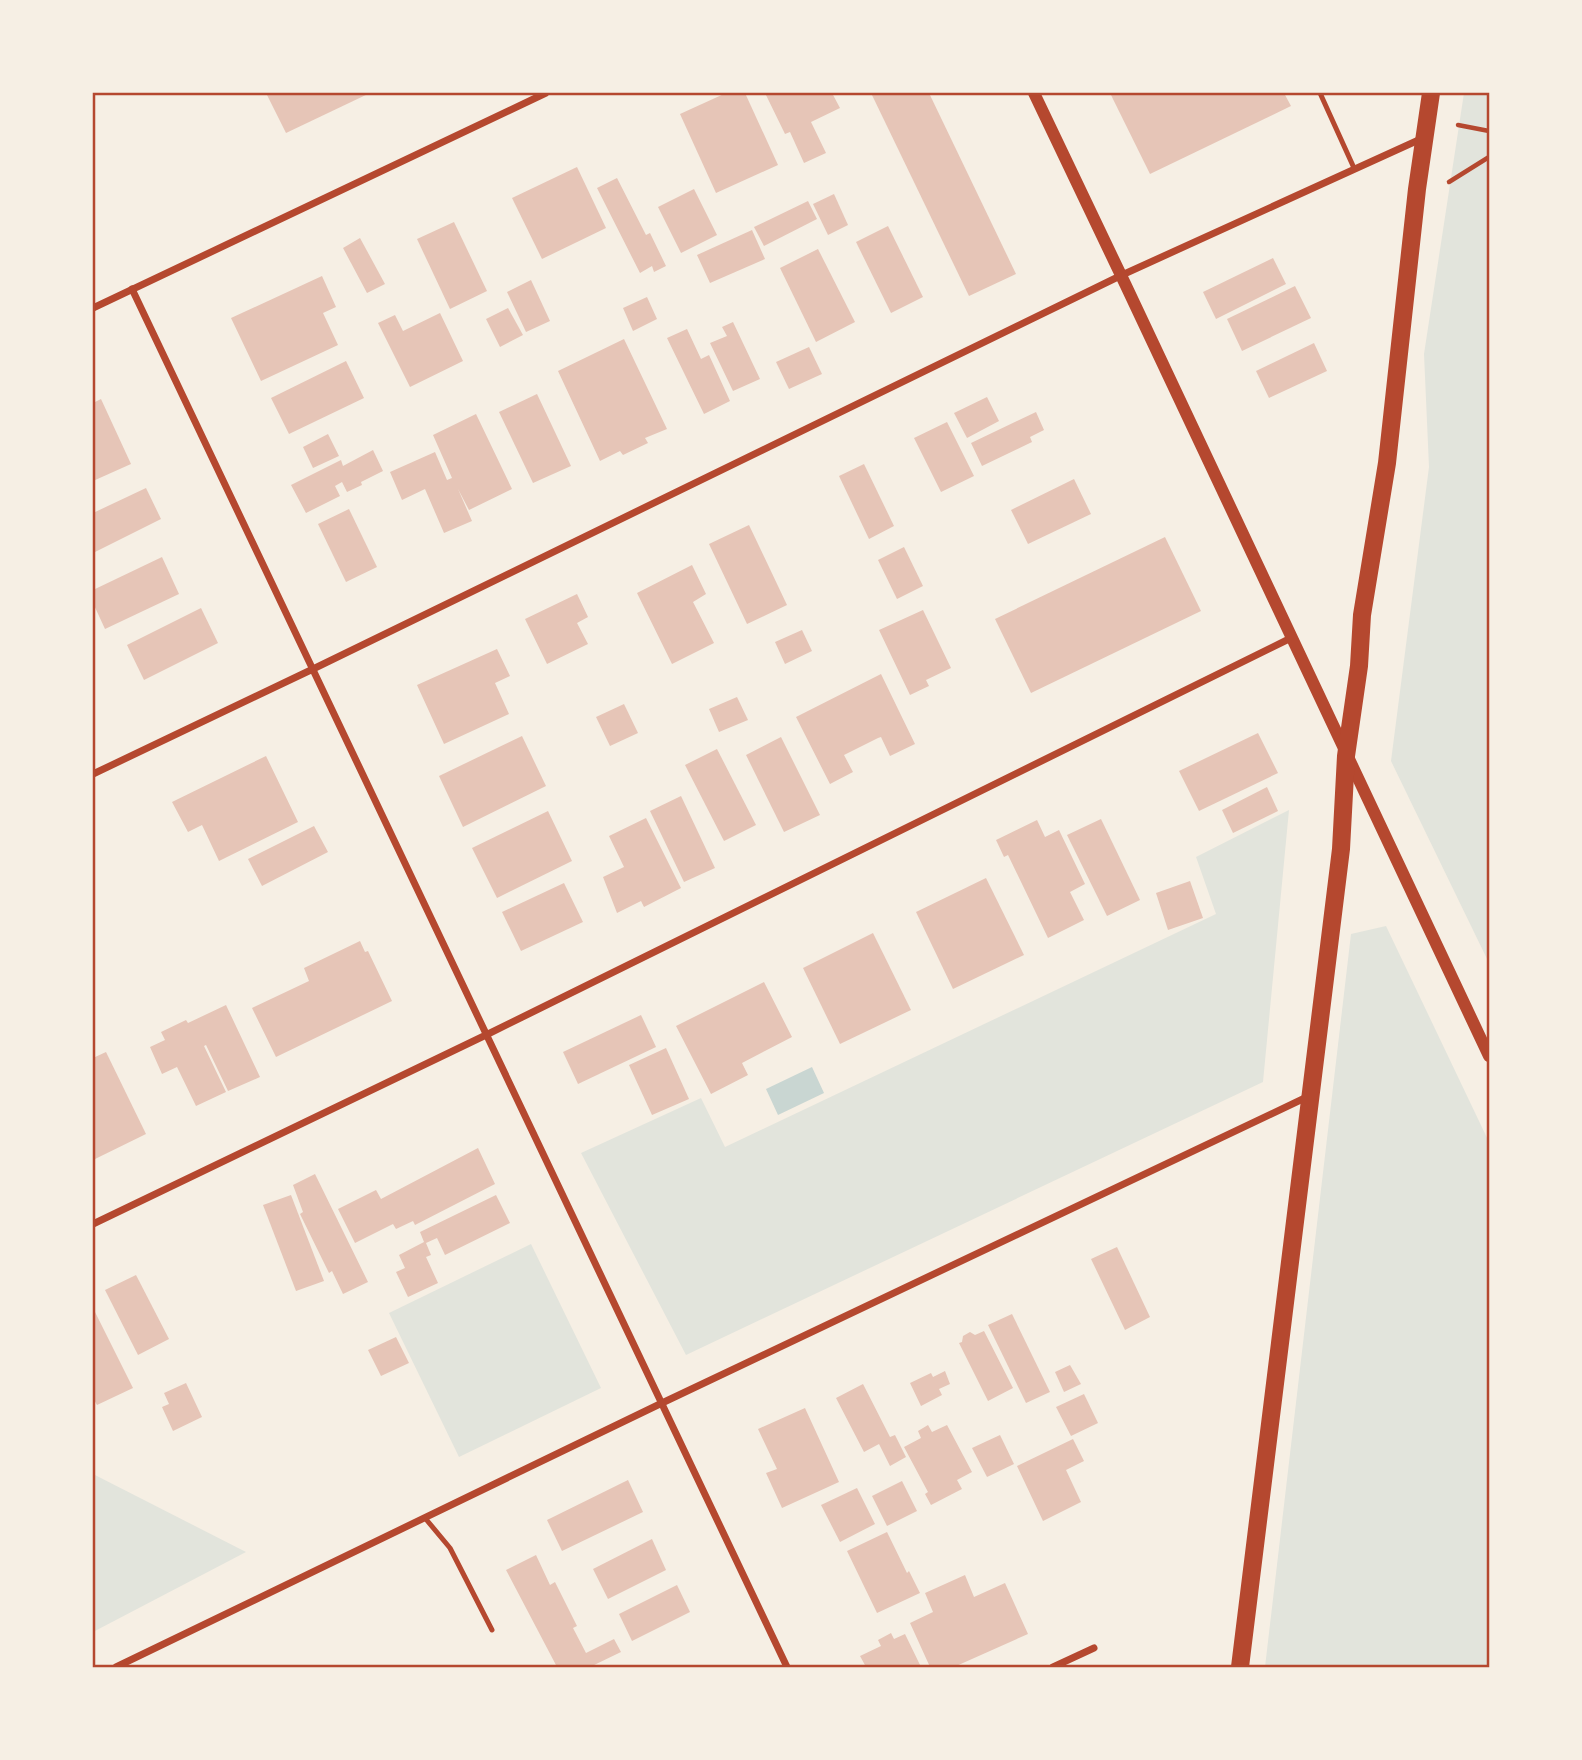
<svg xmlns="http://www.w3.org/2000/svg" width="1582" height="1760" font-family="Jost,sans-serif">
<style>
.green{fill:#e2e4dc}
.water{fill:#c9d6d2}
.building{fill:#e6c5b7}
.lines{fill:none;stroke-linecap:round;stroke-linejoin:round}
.path{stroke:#b5482f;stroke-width:4.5}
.service{stroke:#b5482f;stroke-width:5}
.minor{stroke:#b5482f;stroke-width:7}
.tertiary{stroke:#b5482f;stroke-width:12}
.primary{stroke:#b5482f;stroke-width:18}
.neatline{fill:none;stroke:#b5482f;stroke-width:2.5}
</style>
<rect width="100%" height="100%" fill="#f6efe4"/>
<g class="green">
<path d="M1464,93H1489V963L1391,761L1429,467L1424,354Z"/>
<path d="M1289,810L1263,1082L686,1355L581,1153L701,1098L725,1147L1216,914L1196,857Z"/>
<path d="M1386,926L1489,1142V1667H1265L1351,934Z"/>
<path d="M531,1244L601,1388L459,1457L389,1313Z"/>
<path d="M93,1474L246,1552L93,1632Z"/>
</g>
<path class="water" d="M812,1067L824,1093L778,1115L766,1089Z"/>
<g class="building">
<path d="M266,93H370L286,133Z"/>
<path d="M726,93H745L778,165L716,193L680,114Z"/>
<path d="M765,93H832L840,108L811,122L826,153L804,163L790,132L785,134Z"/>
<path d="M871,93H929L1016,274L969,296Z"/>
<path d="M1110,93H1284L1291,106L1150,174Z"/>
<path d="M577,167L606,228L542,259L512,198Z"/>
<path d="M617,178L646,235L650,233L666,266L654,272L652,266L640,273L597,188Z"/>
<path d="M694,189L717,235L681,253L658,207Z"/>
<path d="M834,194L848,225L828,235L813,204Z"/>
<path d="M808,201L817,219L764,246L754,227Z"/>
<path d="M454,222L487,291L450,309L417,239Z"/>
<path d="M888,226L923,297L891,313L856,242Z"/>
<path d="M752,230L765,259L710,283L697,255Z"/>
<path d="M360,238L385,284L367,293L343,248Z"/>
<path d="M818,249L855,322L816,342L780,268Z"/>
<path d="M1273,258L1286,284L1216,319L1203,292Z"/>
<path d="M322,276L336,307L323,313L338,345L261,381L231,318Z"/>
<path d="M531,280L550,321L526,332L507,292Z"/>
<path d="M1295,286L1311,318L1242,351L1227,319Z"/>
<path d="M647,297L657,319L633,331L623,308Z"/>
<path d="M508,308L523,335L500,347L486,319Z"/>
<path d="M440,313L463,361L410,387L378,323L395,315L403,331Z"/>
<path d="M733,322L760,379L733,391L710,343L727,336L722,327Z"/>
<path d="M687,329L701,359L709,355L730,401L704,414L667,338Z"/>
<path d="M624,339L667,429L645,438L648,443L623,455L620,451L600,461L558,371Z"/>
<path d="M1314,343L1327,371L1269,398L1256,371Z"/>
<path d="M809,347L822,374L789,389L776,362Z"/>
<path d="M346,361L364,398L289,434L271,398Z"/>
<path d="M537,394L571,466L533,483L499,412Z"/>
<path d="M987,397L999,421L967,438L954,413Z"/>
<path d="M101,399L131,464L93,481V403Z"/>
<path d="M1036,412L1044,430L1030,437L1032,442L982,466L971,443Z"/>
<path d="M476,414L512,489L469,510L458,489L472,521L444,533L425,489L402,500L390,472L435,452L447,480L452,478L433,435Z"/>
<path d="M947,422L974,476L941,492L914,438Z"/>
<path d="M328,434L339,456L313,468L303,447Z"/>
<path d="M373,450L383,471L361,482L362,485L347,492L342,482L335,486L340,496L306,513L291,485L341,460L343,466Z"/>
<path d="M864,464L894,526L869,539L839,476Z"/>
<path d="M1074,479L1091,514L1028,544L1011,510Z"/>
<path d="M146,488L161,519L93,553V513Z"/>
<path d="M349,509L377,567L346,582L318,524Z"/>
<path d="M749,525L787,605L747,624L709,544Z"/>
<path d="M1165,537L1201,611L1031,693L995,619Z"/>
<path d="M904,547L923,586L897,599L878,560Z"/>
<path d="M162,557L179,594L105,629L93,603V590Z"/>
<path d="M692,565L706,594L693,602L714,643L672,664L637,593Z"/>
<path d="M577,594L588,617L577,623L588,644L547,664L525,619Z"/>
<path d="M201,608L218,643L144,680L127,645Z"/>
<path d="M923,610L951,668L926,680L929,686L910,695L879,630Z"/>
<path d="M802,630L812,651L785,664L775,642Z"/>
<path d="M497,649L510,676L495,683L509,714L444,744L417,685Z"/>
<path d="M881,674L915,744L890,756L881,737L878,738L844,755L853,772L830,784L796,717Z"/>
<path d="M737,697L748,720L719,732L709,709Z"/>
<path d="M624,704L638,733L610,746L596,717Z"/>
<path d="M1258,733L1278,773L1199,811L1179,771Z"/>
<path d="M522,736L546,786L463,827L439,776Z"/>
<path d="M781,737L820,815L784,832L746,755Z"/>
<path d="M717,749L756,825L724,841L685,765Z"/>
<path d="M266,756L298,822L219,861L202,825L188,832L172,802Z"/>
<path d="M1267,787L1278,811L1233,833L1222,810Z"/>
<path d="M681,796L715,868L684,882L650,811Z"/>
<path d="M548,811L572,861L497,898L472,848Z"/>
<path d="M646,818L681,888L644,907L641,901L617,913L603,877L624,867L609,836Z"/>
<path d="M1101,819L1140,900L1107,916L1067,835Z"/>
<path d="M1037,820L1045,837L1059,830L1085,884L1070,892L1084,920L1048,938L1008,855L1004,857L996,840Z"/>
<path d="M314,826L328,852L262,886L248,859Z"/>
<path d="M986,878L1024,955L953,989L916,912Z"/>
<path d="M1190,881L1203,918L1168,930L1156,893Z"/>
<path d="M564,883L583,922L521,951L502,912Z"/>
<path d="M873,933L911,1010L840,1044L803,968Z"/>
<path d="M360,941L365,952L368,951L392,1001L276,1057L252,1008L309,981L304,968Z"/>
<path d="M764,982L792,1037L742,1063L748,1075L711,1094L676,1026Z"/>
<path d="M226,1005L260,1077L228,1091L206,1045L204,1046L226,1092L196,1106L177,1067L162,1074L150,1047L165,1040L161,1032L186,1020L188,1023Z"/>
<path d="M641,1015L656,1047L578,1084L563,1052Z"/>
<path d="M666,1048L689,1099L652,1115L629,1065Z"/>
<path d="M106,1052L146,1134L93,1160V1058Z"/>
<path d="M478,1148L495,1184L415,1225L413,1221L396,1229L393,1224L355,1243L338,1209L376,1190L381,1199Z"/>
<path d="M315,1174L368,1282L343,1294L332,1271L329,1273L300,1214L303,1212L293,1185Z"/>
<path d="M291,1195L324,1281L296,1291L263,1205Z"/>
<path d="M496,1195L510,1223L445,1255L437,1238L426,1243L431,1255L426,1257L438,1283L408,1297L396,1272L405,1268L399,1255L424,1242L420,1232Z"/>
<path d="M1117,1247L1150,1317L1125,1330L1091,1259Z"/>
<path d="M136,1275L169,1339L138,1355L105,1290Z"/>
<path d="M95,1312L133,1388L97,1405L93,1398V1313Z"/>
<path d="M1012,1314L1050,1392L1026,1403L988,1325Z"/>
<path d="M984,1331L1013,1388L988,1401L959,1343L962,1342L963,1336L970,1332L975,1335Z"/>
<path d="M396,1337L409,1363L381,1376L368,1350Z"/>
<path d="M1070,1365L1081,1384L1064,1392L1055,1372Z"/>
<path d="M945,1371L950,1384L939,1389L942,1395L921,1406L910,1383L931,1373L933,1377Z"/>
<path d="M186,1383L202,1417L173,1431L162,1407L169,1404L164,1393Z"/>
<path d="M863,1384L890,1437L895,1435L906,1457L890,1466L879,1444L864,1452L836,1398Z"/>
<path d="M1084,1394L1098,1423L1071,1436L1056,1407Z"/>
<path d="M805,1408L839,1482L782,1508L766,1473L777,1469L758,1429Z"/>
<path d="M928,1425L932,1432L947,1425L972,1472L957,1480L962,1489L931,1505L925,1494L928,1492L904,1447L921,1438L918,1431Z"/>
<path d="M1000,1435L1014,1464L987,1477L972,1448Z"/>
<path d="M1073,1439L1084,1461L1066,1470L1081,1502L1043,1521L1017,1466Z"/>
<path d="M628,1480L643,1512L562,1551L547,1520Z"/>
<path d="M902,1481L917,1511L887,1526L872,1496Z"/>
<path d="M857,1488L875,1524L840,1542L821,1505Z"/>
<path d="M887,1532L907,1573L909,1571L920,1593L877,1613L847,1551Z"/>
<path d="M652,1539L666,1570L608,1599L593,1569Z"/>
<path d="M536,1555L550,1585L555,1582L577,1626L573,1628L586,1653L614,1639L621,1652L590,1667H557L506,1570Z"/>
<path d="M965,1575L974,1597L1005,1583L1028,1634L954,1667H930L910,1623L933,1612L925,1593Z"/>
<path d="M677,1585L690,1612L632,1641L619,1614Z"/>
<path d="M891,1633L894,1639L905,1634L921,1667H866L860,1656L881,1646L878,1640Z"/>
</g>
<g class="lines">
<g class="path">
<path d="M1458,125L1489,131"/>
<path d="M1449,182L1489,157"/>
</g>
<g class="service">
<path d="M1320,93L1354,168"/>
<path d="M425,1518L450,1548L492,1630"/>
</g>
<g class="minor">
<path d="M132,289L787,1667"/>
<path d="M93,308L546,93"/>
<path d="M93,774L313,669L1122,275L1423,138"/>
<path d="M93,1224L486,1035L1293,637"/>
<path d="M116,1667L662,1403L1309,1096"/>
<path d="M1053,1667L1094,1648"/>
</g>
<path class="tertiary" d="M1034,93C1188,413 1336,736 1489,1056"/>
<path class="primary" d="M1240,1667L1341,849L1346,756L1359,666L1362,615L1387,463L1417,189L1431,93"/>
</g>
<rect width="1582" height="1760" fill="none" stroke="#f6efe4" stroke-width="189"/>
<rect x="94" y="94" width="1394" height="1572" class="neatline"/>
</svg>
